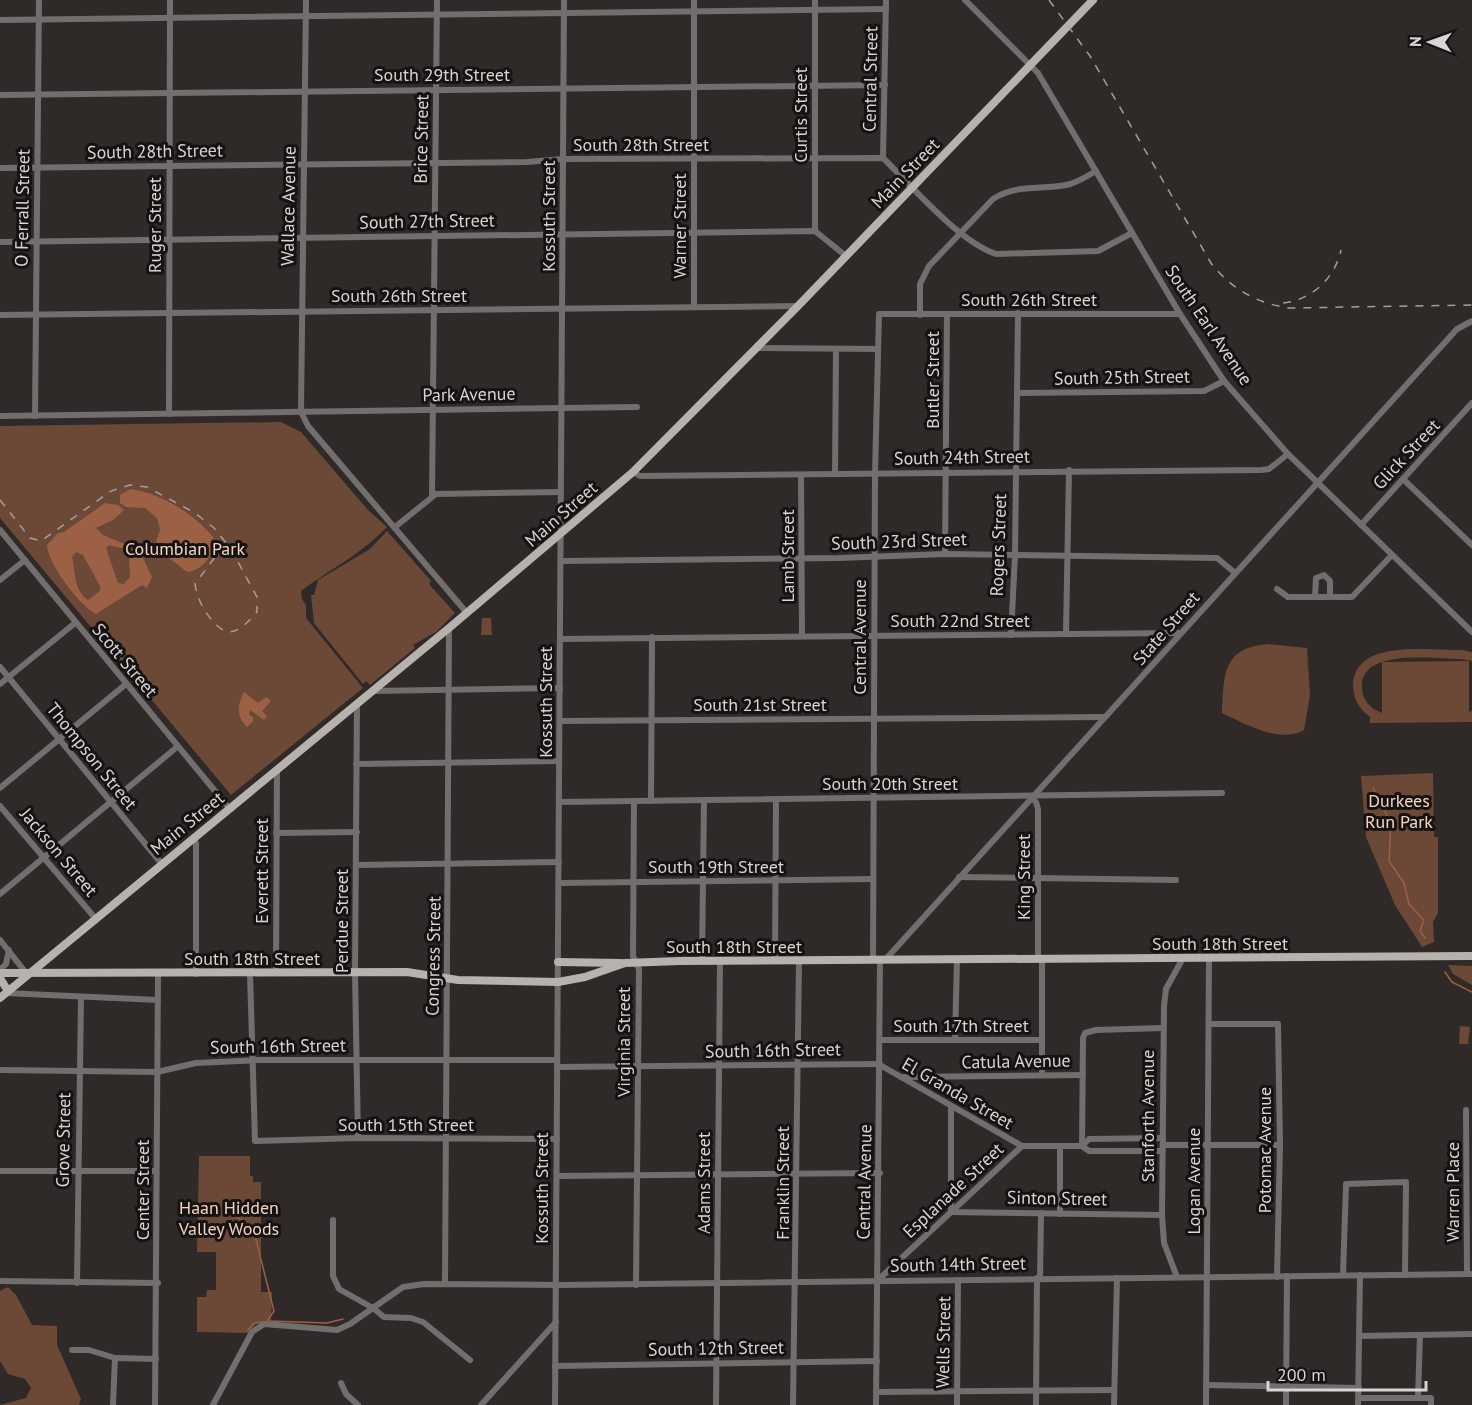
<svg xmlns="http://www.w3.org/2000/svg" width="1472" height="1405" font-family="'PT Sans',sans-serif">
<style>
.green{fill:#6c4837}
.water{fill:#9c6045;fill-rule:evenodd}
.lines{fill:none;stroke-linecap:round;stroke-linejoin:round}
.stream{stroke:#9c6045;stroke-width:1.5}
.minor{stroke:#716e6d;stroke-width:6}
.major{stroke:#b8b2af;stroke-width:8}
.rail{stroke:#a49f9e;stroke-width:1.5;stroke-dasharray:8 8;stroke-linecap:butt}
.labels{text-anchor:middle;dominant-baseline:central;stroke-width:6;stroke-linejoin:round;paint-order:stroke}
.street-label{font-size:18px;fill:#d8d4d3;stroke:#151312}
.park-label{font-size:18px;fill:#f7d2c2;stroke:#151312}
</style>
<rect width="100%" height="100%" fill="#2f2a27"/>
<g class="green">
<path d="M281,422L301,432L368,510L387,527C360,555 332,568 301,591L302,599L306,605V618L363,688L231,795L0,518V426Z"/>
<path d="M387,531L431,581L429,584L455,613L436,632L413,645L415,648L370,685L366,681L363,684L314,623L311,595H314L318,580L370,549Z"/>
<path d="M482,618H491L492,635H481Z"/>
<path d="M1268,644L1307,648L1310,695L1304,730C1279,744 1246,724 1222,713C1224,675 1222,648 1268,644Z"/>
<path d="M1461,650L1472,652V661L1461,659C1435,659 1358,647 1362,689C1363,701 1371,709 1382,713V662L1469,661V712L1472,711V722L1370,723V717C1359,709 1353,698 1353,685C1355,638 1429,651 1461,650Z"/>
<path d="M1433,773L1434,837H1438V913L1433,922L1434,942L1422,947L1395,905L1366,837L1361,776Z"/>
<path d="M1448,965L1472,966V985L1453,974Z"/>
<path d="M1460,1026L1470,1027L1468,1044H1459Z"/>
<path d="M199,1156H250V1176H253V1182H261V1292H272L271,1322L256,1324L248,1333L197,1332V1297H206L207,1290H216V1252H197Z"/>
<path d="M8,1287L16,1295L32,1325L57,1326V1345L81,1399L79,1405H0L26,1398L31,1388L25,1379L8,1374L0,1361V1291Z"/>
</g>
<g class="water">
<path d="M131,489C163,494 194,514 214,538L211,539C217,553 202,571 187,572L160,551L156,541L160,530L157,518L145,508L126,507L120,503V495Z"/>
<path d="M105,503L118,505L124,510L113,520L96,528L103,535L127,545L125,549L109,545L106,548L118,583L124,584L130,577L129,552L133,548L143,558L152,577L147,588L142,585L96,614C80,606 47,563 47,545L58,533L64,532ZM76,552L83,555L100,586V591L88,600C73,589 76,573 72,557Z"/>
<path d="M244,692L258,703L266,697L271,701L262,711L267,716L264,720L250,710L249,715L253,717V721L247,727C236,716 237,705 244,692Z"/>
</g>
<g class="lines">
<g class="stream">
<path d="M1373,788L1391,823L1389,861L1404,883L1409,904L1424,920L1420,931L1425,938"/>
<path d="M1445,972L1452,982L1472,992"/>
<path d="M229,1212L253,1228L274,1311L267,1321"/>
<path d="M270,1321L327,1323L343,1319"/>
<path d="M248,1330L254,1323L262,1322"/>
</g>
<g class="minor">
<path d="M306,0L301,412L308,426L467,613"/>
<path d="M815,0V231"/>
<path d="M965,0L1038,73L1180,314L1224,381L1288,454L1472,632"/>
<path d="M0,20L886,9"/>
<path d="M0,95L885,85"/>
<path d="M883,158L886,0"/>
<path d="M0,168L527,162L563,159L883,158C913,187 958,241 996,254L1098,251L1132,233"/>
<path d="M0,242L815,231L846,256"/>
<path d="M694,307V0"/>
<path d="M0,315L798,306"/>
<path d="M920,315V284L929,266L993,199C1016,184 1041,190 1066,185C1077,183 1087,176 1096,171"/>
<path d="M757,348L877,349"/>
<path d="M1017,393L1204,391L1224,381"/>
<path d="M169,414L170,0"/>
<path d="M0,416L637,407"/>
<path d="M35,416L39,0"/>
<path d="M633,472L640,476L1261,470L1269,469L1288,454"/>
<path d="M835,474L836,349"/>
<path d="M801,475L802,636"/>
<path d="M1403,479L1472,545"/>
<path d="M432,495L437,0"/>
<path d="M1361,525L1472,403"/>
<path d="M395,527L436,494L561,492"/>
<path d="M0,530L229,808"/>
<path d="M945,554L947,315"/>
<path d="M561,561L839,558L945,554L1217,558L1234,572"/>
<path d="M0,580L25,560"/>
<path d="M1277,589L1288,597H1352L1391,556"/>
<path d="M1315,597L1316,578L1324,575L1330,581V597"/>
<path d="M1066,634L1069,470"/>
<path d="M1011,635L1015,555L1018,313"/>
<path d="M560,639L1180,633"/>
<path d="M0,667L161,863"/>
<path d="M0,684L75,623"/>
<path d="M372,691L560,688"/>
<path d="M357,703L355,973L358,1138"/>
<path d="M560,721L1104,717"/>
<path d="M356,764L559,761"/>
<path d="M0,788L126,684"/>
<path d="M1031,798L1036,802L1038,809V959"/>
<path d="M634,801L633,956L639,969L636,1285"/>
<path d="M651,801L652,637"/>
<path d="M559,802L1222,793"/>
<path d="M0,806L95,918"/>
<path d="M276,833L357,832"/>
<path d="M193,838L196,843V974"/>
<path d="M356,865L559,862"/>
<path d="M959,877L1176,880"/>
<path d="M559,883L873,879"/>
<path d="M0,894L177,747"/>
<path d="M0,940L27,974"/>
<path d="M873,960L875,474L879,314H1180"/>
<path d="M885,960L1457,329L1472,321"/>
<path d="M702,961L704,800"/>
<path d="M775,961L776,799"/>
<path d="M0,970L6,964L9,950"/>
<path d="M250,973L255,1141L358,1138L557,1139"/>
<path d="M276,973L277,769"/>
<path d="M5,993L158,1000"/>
<path d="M1209,1024H1278L1280,1145L1277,1277"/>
<path d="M880,1040H1042"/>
<path d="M955,1040L957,960"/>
<path d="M880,1065L1022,1146"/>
<path d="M557,1067L880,1064"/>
<path d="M0,1070L157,1072L196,1063L259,1060H557"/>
<path d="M1042,1075V959"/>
<path d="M901,1077L1083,1075"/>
<path d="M951,1106V1212L1162,1215"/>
<path d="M1466,1110L1467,1274"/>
<path d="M1163,1145H1280"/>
<path d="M1022,1146H1082L1089,1151H1162"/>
<path d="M1060,1146V1214"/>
<path d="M1082,1146L1083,1038L1085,1033L1096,1030L1163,1028"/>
<path d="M1082,1146L1089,1139L1163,1138"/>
<path d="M0,1171H156"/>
<path d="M557,1176L880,1173"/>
<path d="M333,1220V1276L339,1289L373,1308L384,1317L411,1318L423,1322L470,1360"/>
<path d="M1343,1275L1346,1184L1406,1182L1405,1275"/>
<path d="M1177,1277L1164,1243L1162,1215L1164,1006L1166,989L1183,958"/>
<path d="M1040,1278L1041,1213"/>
<path d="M878,1280L1022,1146"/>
<path d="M0,1281L158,1283"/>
<path d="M77,1283L81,998"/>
<path d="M445,1284L449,628"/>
<path d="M1360,1336L1472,1334"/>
<path d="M72,1350H89L115,1358L156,1359"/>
<path d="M555,1366L877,1361"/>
<path d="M341,1383L346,1394L358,1405"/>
<path d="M1206,1385L1359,1388"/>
<path d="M876,1392L1114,1390"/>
<path d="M1359,1398H1431V1405"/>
<path d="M1418,1398L1420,1335"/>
<path d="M113,1405L115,1358"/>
<path d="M155,1405L158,974"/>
<path d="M213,1405L252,1332L264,1324L337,1330L350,1324L403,1287L424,1284L562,1285L1472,1274"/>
<path d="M481,1405L556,1322"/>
<path d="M555,1405L564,0"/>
<path d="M716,1405L720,961"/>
<path d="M793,1405L799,961"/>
<path d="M876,1405L880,960"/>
<path d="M957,1405L958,1280"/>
<path d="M1036,1405L1037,1278"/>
<path d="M1114,1405L1117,1278"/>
<path d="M1206,1405L1209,957"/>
<path d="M1286,1405L1287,1276"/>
<path d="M1358,1405L1360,1275"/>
</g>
<g class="major">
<path d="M558,962L621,963"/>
<path d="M0,973L407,972L458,980L558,982L585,977L625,963L680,961L1472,956"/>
<path d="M0,978L8,991"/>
<path d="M0,998L449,628L633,472L798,306L1093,0"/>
</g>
<g class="rail">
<path d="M1049,0L1090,56L1211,263C1231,289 1258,304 1290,308L1472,305"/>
<path d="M1283,303C1312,300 1335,278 1341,250"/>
<path d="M0,500L30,538L41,541L111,491L130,485L147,487L195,513L214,528L231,549L257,597V612C241,630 229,642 211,619C202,608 197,597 195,584L218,553L220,535"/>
</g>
</g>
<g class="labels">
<g class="street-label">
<text x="442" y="74">South 29th Street</text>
<text transform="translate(870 79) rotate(-89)">Central Street</text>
<text transform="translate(800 115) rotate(-90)">Curtis Street</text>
<text transform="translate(421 139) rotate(-89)">Brice Street</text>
<text x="641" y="144">South 28th Street</text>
<text transform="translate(155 151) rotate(-1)">South 28th Street</text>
<text transform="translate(905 173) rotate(-46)">Main Street</text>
<text transform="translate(288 206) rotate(-89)">Wallace Avenue</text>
<text transform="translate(22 208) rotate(-89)">O Ferrall Street</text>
<text transform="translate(548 216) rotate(-90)">Kossuth Street</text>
<text transform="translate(427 221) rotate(-1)">South 27th Street</text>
<text transform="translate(154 225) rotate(-90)">Ruger Street</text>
<text transform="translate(679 226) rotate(-90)">Warner Street</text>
<text x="399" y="295">South 26th Street</text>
<text x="1029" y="299">South 26th Street</text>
<text transform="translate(1209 325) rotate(56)">South Earl Avenue</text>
<text transform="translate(1122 377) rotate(-1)">South 25th Street</text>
<text transform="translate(932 380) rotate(-90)">Butler Street</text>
<text transform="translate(469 394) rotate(-1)">Park Avenue</text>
<text transform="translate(1406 454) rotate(-47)">Glick Street</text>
<text transform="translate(962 457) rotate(-1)">South 24th Street</text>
<text transform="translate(561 514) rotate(-41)">Main Street</text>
<text transform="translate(899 541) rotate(-2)">South 23rd Street</text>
<text transform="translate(998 545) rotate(-88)">Rogers Street</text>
<text transform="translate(787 556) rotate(-90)">Lamb Street</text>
<text x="960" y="620">South 22nd Street</text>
<text transform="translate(1166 628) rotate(-49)">State Street</text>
<text transform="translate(859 637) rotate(-90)">Central Avenue</text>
<text transform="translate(125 660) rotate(50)">Scott Street</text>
<text transform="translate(545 702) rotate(-90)">Kossuth Street</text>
<text x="760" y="704">South 21st Street</text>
<text transform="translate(92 756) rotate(51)">Thompson Street</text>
<text x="890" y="783">South 20th Street</text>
<text transform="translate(187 823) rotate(-39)">Main Street</text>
<text transform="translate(59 852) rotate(50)">Jackson Street</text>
<text x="716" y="866">South 19th Street</text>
<text transform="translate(261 871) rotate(-90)">Everett Street</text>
<text transform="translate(1023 877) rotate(-90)">King Street</text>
<text transform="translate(341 921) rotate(-90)">Perdue Street</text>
<text x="1220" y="943">South 18th Street</text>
<text x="734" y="946">South 18th Street</text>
<text transform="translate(433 956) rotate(-89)">Congress Street</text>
<text x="252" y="958">South 18th Street</text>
<text x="961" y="1025">South 17th Street</text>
<text transform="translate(623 1042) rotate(-90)">Virginia Street</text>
<text transform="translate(278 1046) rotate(-1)">South 16th Street</text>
<text transform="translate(773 1050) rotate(-1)">South 16th Street</text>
<text transform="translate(1016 1061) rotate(-1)">Catula Avenue</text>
<text transform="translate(958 1093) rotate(30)">El Granda Street</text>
<text transform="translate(1147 1116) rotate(-90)">Stanforth Avenue</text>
<text x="406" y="1124">South 15th Street</text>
<text transform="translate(63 1140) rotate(-89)">Grove Street</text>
<text transform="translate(1264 1150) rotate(-90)">Potomac Avenue</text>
<text transform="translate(1193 1181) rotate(-90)">Logan Avenue</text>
<text transform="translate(864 1182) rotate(-89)">Central Avenue</text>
<text transform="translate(703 1183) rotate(-90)">Adams Street</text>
<text transform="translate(782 1183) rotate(-90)">Franklin Street</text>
<text transform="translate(541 1188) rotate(-90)">Kossuth Street</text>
<text transform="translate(142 1190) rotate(-90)">Center Street</text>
<text transform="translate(953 1190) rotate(-43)">Esplanade Street</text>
<text transform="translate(1452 1192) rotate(-90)">Warren Place</text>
<text transform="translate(1057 1198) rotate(1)">Sinton Street</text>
<text transform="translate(958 1264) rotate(-1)">South 14th Street</text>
<text transform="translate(943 1342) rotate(-89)">Wells Street</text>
<text transform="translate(716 1348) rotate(-1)">South 12th Street</text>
</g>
<g class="park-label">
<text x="185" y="548">Columbian Park</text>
<text x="1399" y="800">Durkees<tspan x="1399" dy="21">Run Park</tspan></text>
<text x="229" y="1207">Haan Hidden<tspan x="229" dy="21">Valley Woods</tspan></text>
</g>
</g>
<g transform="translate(1430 42) rotate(271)" stroke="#151312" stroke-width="4.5" paint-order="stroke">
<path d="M0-4.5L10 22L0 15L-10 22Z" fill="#d8d4d3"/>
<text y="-9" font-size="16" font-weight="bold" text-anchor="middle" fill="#d8d4d3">N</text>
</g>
<path d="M1268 1381v9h158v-9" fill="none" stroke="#d8d4d3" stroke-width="3"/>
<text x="1277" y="1381" font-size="18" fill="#d8d4d3" stroke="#151312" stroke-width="4.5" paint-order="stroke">200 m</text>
</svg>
